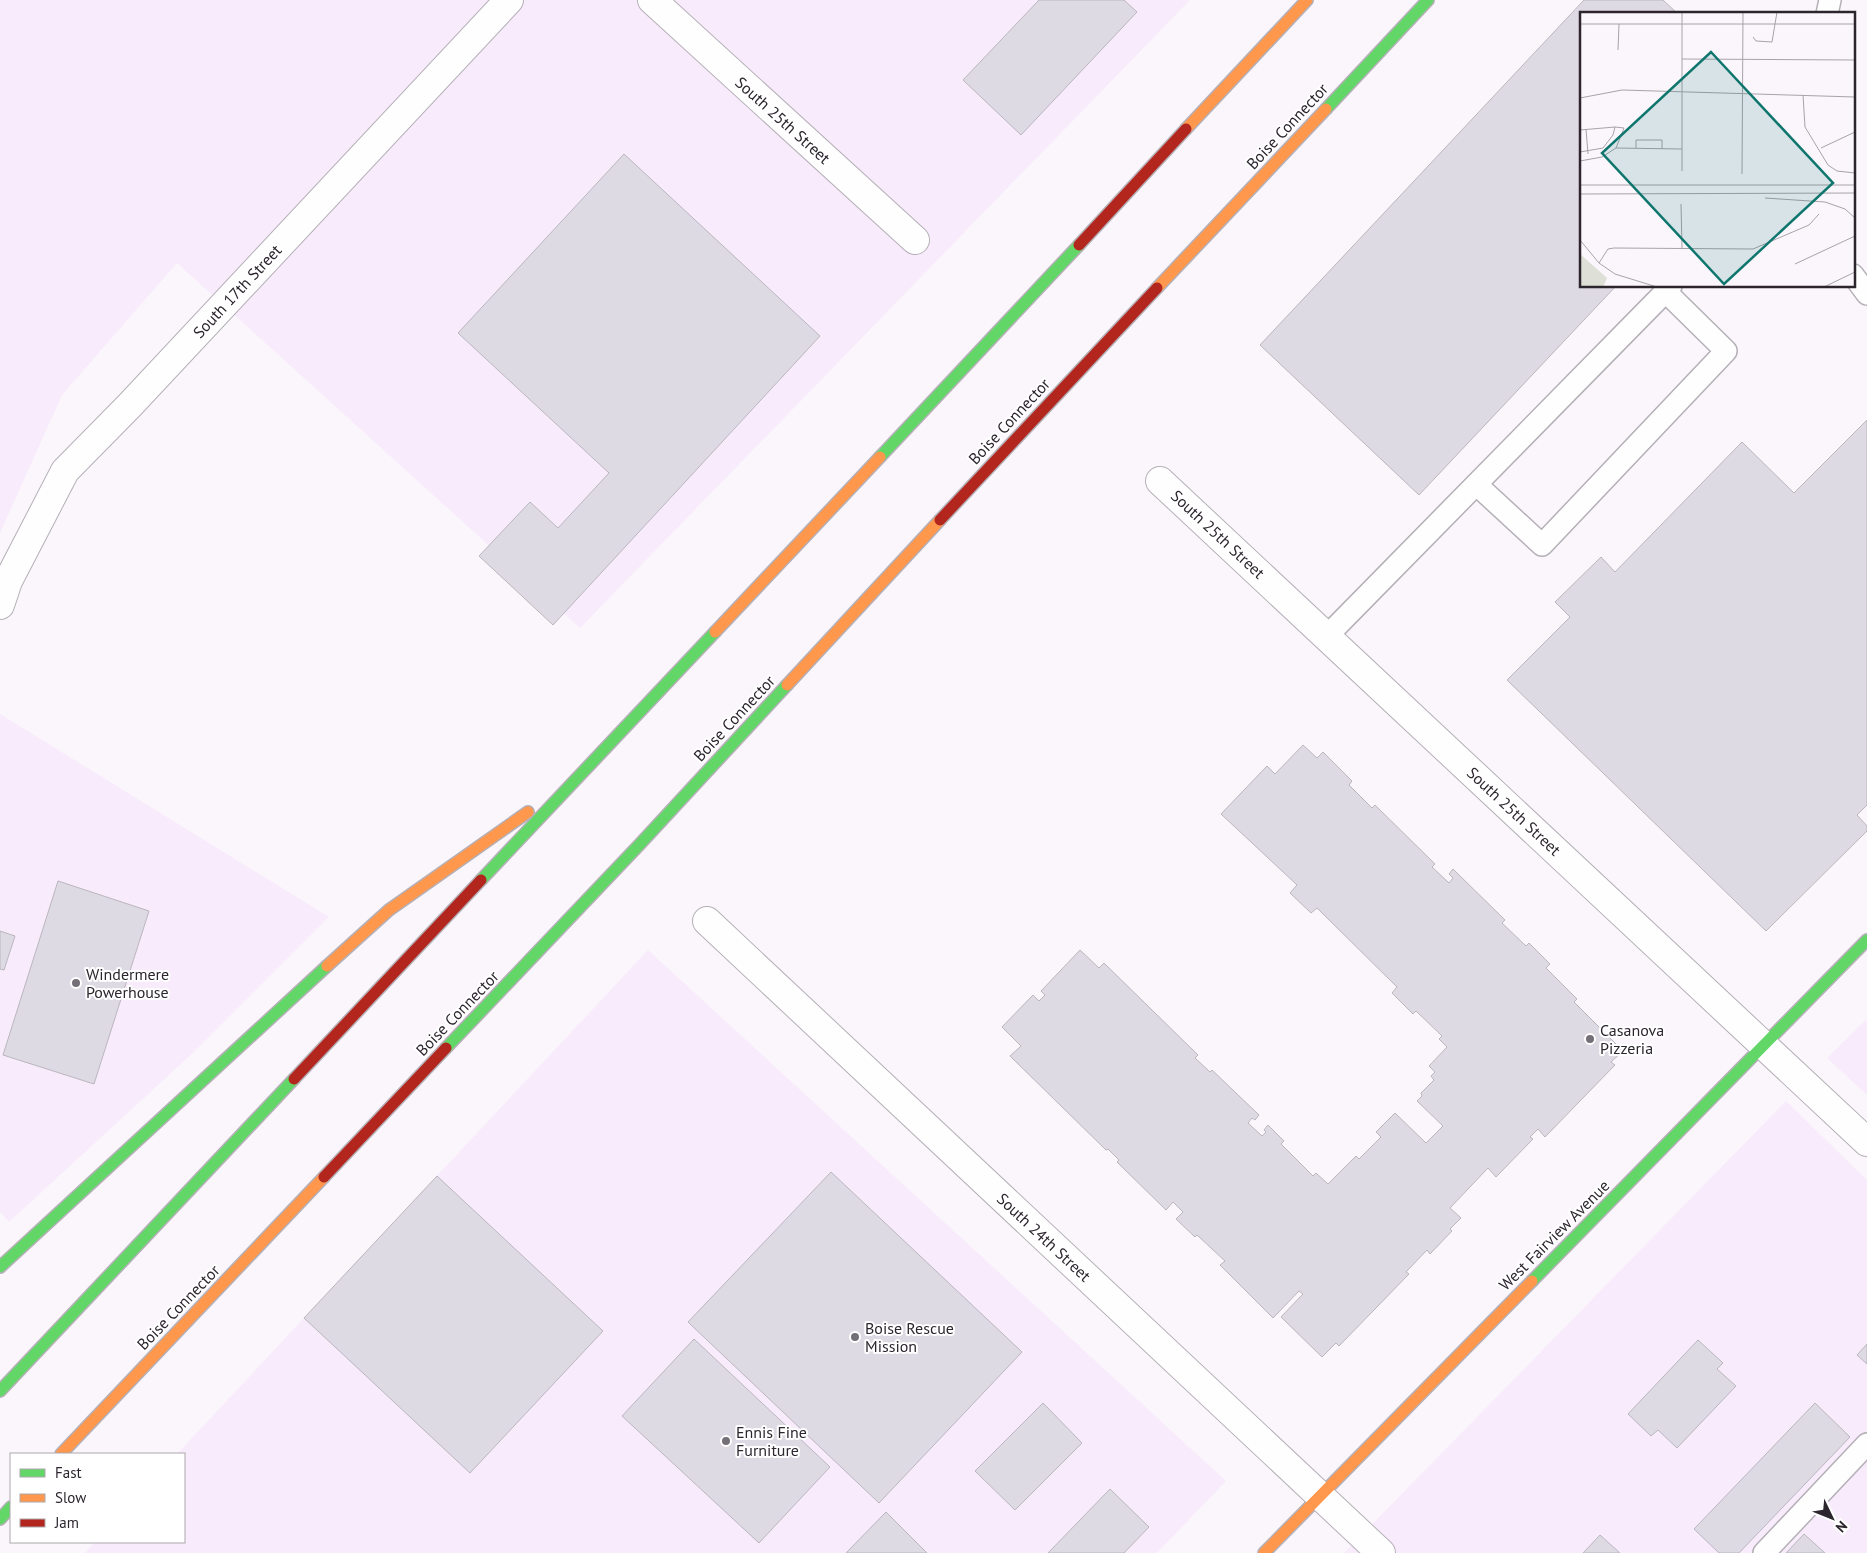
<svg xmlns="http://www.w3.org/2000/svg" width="1867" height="1553" font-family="'PT Sans',sans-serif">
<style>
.built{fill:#f8ebfb}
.building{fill:#dedae3;stroke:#bab6be}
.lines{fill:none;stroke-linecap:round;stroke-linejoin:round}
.lane-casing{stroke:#b5b0b7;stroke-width:24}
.street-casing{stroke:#b5b0b7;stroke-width:30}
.fast-casing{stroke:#b5b0b7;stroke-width:14}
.slow-casing{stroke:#b5b0b7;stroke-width:14}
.jam-casing{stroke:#b5b0b7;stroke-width:14}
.lane{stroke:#fefeff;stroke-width:21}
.street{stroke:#fefeff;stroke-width:28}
.fast{stroke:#63d668;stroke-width:11}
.slow{stroke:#ff974d;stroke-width:11}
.jam{stroke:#b3261e;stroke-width:11}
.poi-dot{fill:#746e76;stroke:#fff;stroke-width:2}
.labels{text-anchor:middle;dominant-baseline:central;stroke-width:4;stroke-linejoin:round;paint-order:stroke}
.street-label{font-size:16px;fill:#2c252e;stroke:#fff}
.poi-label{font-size:16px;fill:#2c252e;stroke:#fff;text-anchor:start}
.inset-road{fill:none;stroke:#a8a2aa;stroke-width:1}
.view{fill:#0f766e;fill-opacity:0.15;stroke:#0f766e;stroke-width:2.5}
.inset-edge{fill:none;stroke:#2c252e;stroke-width:2.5}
</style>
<rect width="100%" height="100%" fill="#fbf6fc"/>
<g class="built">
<path d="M0,0H1190L580,628L177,263L62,395L0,533Z"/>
<path d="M0,714L329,917L195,1051L9,1222L0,1212Z"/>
<path d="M648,950L1226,1481L1157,1553H85L95,1542H184V1454H177Z"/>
<path d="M1867,1019V1095L1827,1058Z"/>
<path d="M1786,1101L1867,1180V1553H1344Z"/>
</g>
<g class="building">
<path d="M1039,0H1124L1137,12L1021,135L963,80Z"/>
<path d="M1584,0H1663L1678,14H1581V286H1616L1419,495L1260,345Z"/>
<path d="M624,154L820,336L553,625L479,556L530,502L558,528L609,473L458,333Z"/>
<path d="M1867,420V805L1857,815L1867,826V831L1766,931L1507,680L1570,617L1555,602L1601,557L1615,572L1742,442L1794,493Z"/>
<path d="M1303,745L1317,758L1323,752L1352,781L1349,785L1372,808L1375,805L1435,864L1432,867L1449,883L1453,878L1449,874L1453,869L1505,920L1502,923L1526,946L1529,943L1550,964L1546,968L1577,999L1574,1002L1623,1051L1611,1062L1615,1065L1545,1137L1538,1129L1530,1137L1533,1139L1496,1177L1488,1168L1450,1208L1461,1218L1450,1229L1452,1231L1430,1254L1427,1250L1406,1272L1409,1274L1339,1346L1336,1343L1322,1357L1281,1317L1303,1294L1299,1291L1273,1318L1220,1265L1225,1261L1197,1235L1195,1237L1176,1219L1183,1212L1173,1202L1166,1210L1117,1162L1119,1160L1108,1149L1106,1150L1010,1056L1021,1046L1002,1027L1033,995L1039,1001L1045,995L1041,991L1080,950L1099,968L1104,963L1198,1055L1195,1058L1210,1072L1212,1070L1259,1115L1255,1120L1252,1118L1248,1123L1262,1136L1266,1132L1264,1130L1268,1125L1284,1141L1281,1144L1313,1176L1316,1173L1328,1184L1356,1156L1359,1159L1381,1137L1376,1132L1395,1113L1426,1143L1443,1126L1417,1101L1422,1096L1421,1093L1434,1080L1431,1076L1435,1072L1429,1066L1447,1047L1439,1039L1442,1036L1416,1011L1413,1014L1392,993L1397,987L1317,908L1311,913L1290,893L1297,885L1221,814L1267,766L1275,774Z"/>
<path d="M58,881L149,911L94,1084L3,1055Z"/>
<path d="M0,931L15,936L4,970L0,969Z"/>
<path d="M831,1172L1022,1352L879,1503L688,1322Z"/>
<path d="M437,1176L603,1331L470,1473L304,1318Z"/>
<path d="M694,1339L830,1467L759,1543L622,1416Z"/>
<path d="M1698,1340L1723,1363L1717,1369L1736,1386L1677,1448L1658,1430L1651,1436L1628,1414Z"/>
<path d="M1867,1344V1364L1857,1355Z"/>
<path d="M1043,1403L1082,1443L1015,1510L975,1471Z"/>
<path d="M1815,1403L1850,1437L1739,1553H1719L1694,1529Z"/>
<path d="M1110,1489L1149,1527L1124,1553H1048Z"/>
<path d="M886,1512L927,1553H846Z"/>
<path d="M1804,1534L1825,1553H1786Z"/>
<path d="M1600,1535L1620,1553H1583Z"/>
</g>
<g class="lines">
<g class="lane-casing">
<g id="lane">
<path d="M1827,14L1830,0"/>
<path d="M1853,275L1867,294"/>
<path d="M1477,485L1542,545L1726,351L1666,292"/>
<path d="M1327,636L1671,286"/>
<path d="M1764,1553L1867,1444"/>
</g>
</g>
<g class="street-casing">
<g id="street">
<path d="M652,0L915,240"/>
<path d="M1160,481L1867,1142"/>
<path d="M0,605L8,581L65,471L130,405L509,0"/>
<path d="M707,921L1381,1553"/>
</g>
</g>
<g class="fast-casing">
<g id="fast">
<path d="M1326,109L1428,0"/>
<path d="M880,457L1079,245"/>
<path d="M481,880L715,632"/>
<path d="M446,1048L640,844L787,685"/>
<path d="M0,1267L327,966"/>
<path d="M1532,1281L1867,940"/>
<path d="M0,1391L294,1079"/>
<path d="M0,1519L11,1507"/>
</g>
</g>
<g class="slow-casing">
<g id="slow">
<path d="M1186,129L1307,0"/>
<path d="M1157,288L1326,109"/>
<path d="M715,632L880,457"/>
<path d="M787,685L940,520"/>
<path d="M327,966L389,910L528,812"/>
<path d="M61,1454L324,1177"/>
<path d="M1264,1553L1532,1281"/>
</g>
</g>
<g class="jam-casing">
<g id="jam">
<path d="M1079,245L1186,129"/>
<path d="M940,520L1157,288"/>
<path d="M294,1079L481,880"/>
<path d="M324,1177L446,1048"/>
</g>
</g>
<use href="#lane" class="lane"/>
<use href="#street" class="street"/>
<use href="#fast" class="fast"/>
<use href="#slow" class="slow"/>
<use href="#jam" class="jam"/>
</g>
<g class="poi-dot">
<circle cx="76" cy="983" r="5"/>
<circle cx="1590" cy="1039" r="5"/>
<circle cx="855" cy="1337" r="5"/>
<circle cx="726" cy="1441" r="5"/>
</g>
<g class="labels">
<g class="street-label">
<text transform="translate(783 120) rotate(42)">South 25th Street</text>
<text transform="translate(1287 126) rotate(-47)">Boise Connector</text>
<text transform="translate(237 291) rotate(-47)">South 17th Street</text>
<text transform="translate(1009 421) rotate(-47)">Boise Connector</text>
<text transform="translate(1218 534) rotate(43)">South 25th Street</text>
<text transform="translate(734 718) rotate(-47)">Boise Connector</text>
<text transform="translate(1514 811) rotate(43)">South 25th Street</text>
<text transform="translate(457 1013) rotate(-46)">Boise Connector</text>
<text transform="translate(1554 1235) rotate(-45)">West Fairview Avenue</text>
<text transform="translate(1044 1237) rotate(43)">South 24th Street</text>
<text transform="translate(178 1307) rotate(-46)">Boise Connector</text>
</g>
<g class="poi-label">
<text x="86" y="974">Windermere<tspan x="86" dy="18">Powerhouse</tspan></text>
<text x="1600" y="1030">Casanova<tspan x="1600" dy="18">Pizzeria</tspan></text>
<text x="865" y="1328">Boise Rescue<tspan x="865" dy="18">Mission</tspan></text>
<text x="736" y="1432">Ennis Fine<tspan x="736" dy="18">Furniture</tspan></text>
</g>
</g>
<g transform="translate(1580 12)">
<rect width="275" height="275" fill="#fbf6fc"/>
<path d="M0,242L27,266L23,275H0Z" fill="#dedfd6"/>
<path class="inset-road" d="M0,12H275M173,25L176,29L192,30L197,0M38,38L39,12M102,47L275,48M223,83L225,115L248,153L257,159L275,161M0,86L42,78L275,85M35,115L44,116L36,136M6,117L8,142M0,118L35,115L33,123L23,136L0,140M56,136V128H82V137M241,136L275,120M0,149L22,145L36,136L102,137M102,159V0M162,162L163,0M0,173H275M0,182L275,181M185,186L245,190L265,197L275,206M101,192L102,236M0,228L19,251L35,262L77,275M19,251L28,237L34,236L173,237L229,213L239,202M215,252L275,224M244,275L275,260"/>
<path class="view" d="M131,40L253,171L144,272L22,141Z"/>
<rect width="275" height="275" class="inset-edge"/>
</g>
<rect x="10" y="1453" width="175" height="90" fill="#ffffff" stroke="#aba8ab"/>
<rect x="20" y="1469" width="25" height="8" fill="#63d668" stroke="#aba8ab"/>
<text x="55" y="1478" font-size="15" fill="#2c252e">Fast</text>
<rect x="20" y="1494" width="25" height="8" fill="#ff974d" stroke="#aba8ab"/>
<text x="55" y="1503" font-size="15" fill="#2c252e">Slow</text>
<rect x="20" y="1519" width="25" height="8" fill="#b3261e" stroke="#aba8ab"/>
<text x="55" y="1528" font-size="15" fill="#2c252e">Jam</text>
<g transform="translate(1832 1518) rotate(133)" stroke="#ffffff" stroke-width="4" paint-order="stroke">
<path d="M0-4L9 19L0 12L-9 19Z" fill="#2c252e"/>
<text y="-8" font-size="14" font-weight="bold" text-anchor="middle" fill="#2c252e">N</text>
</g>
</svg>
